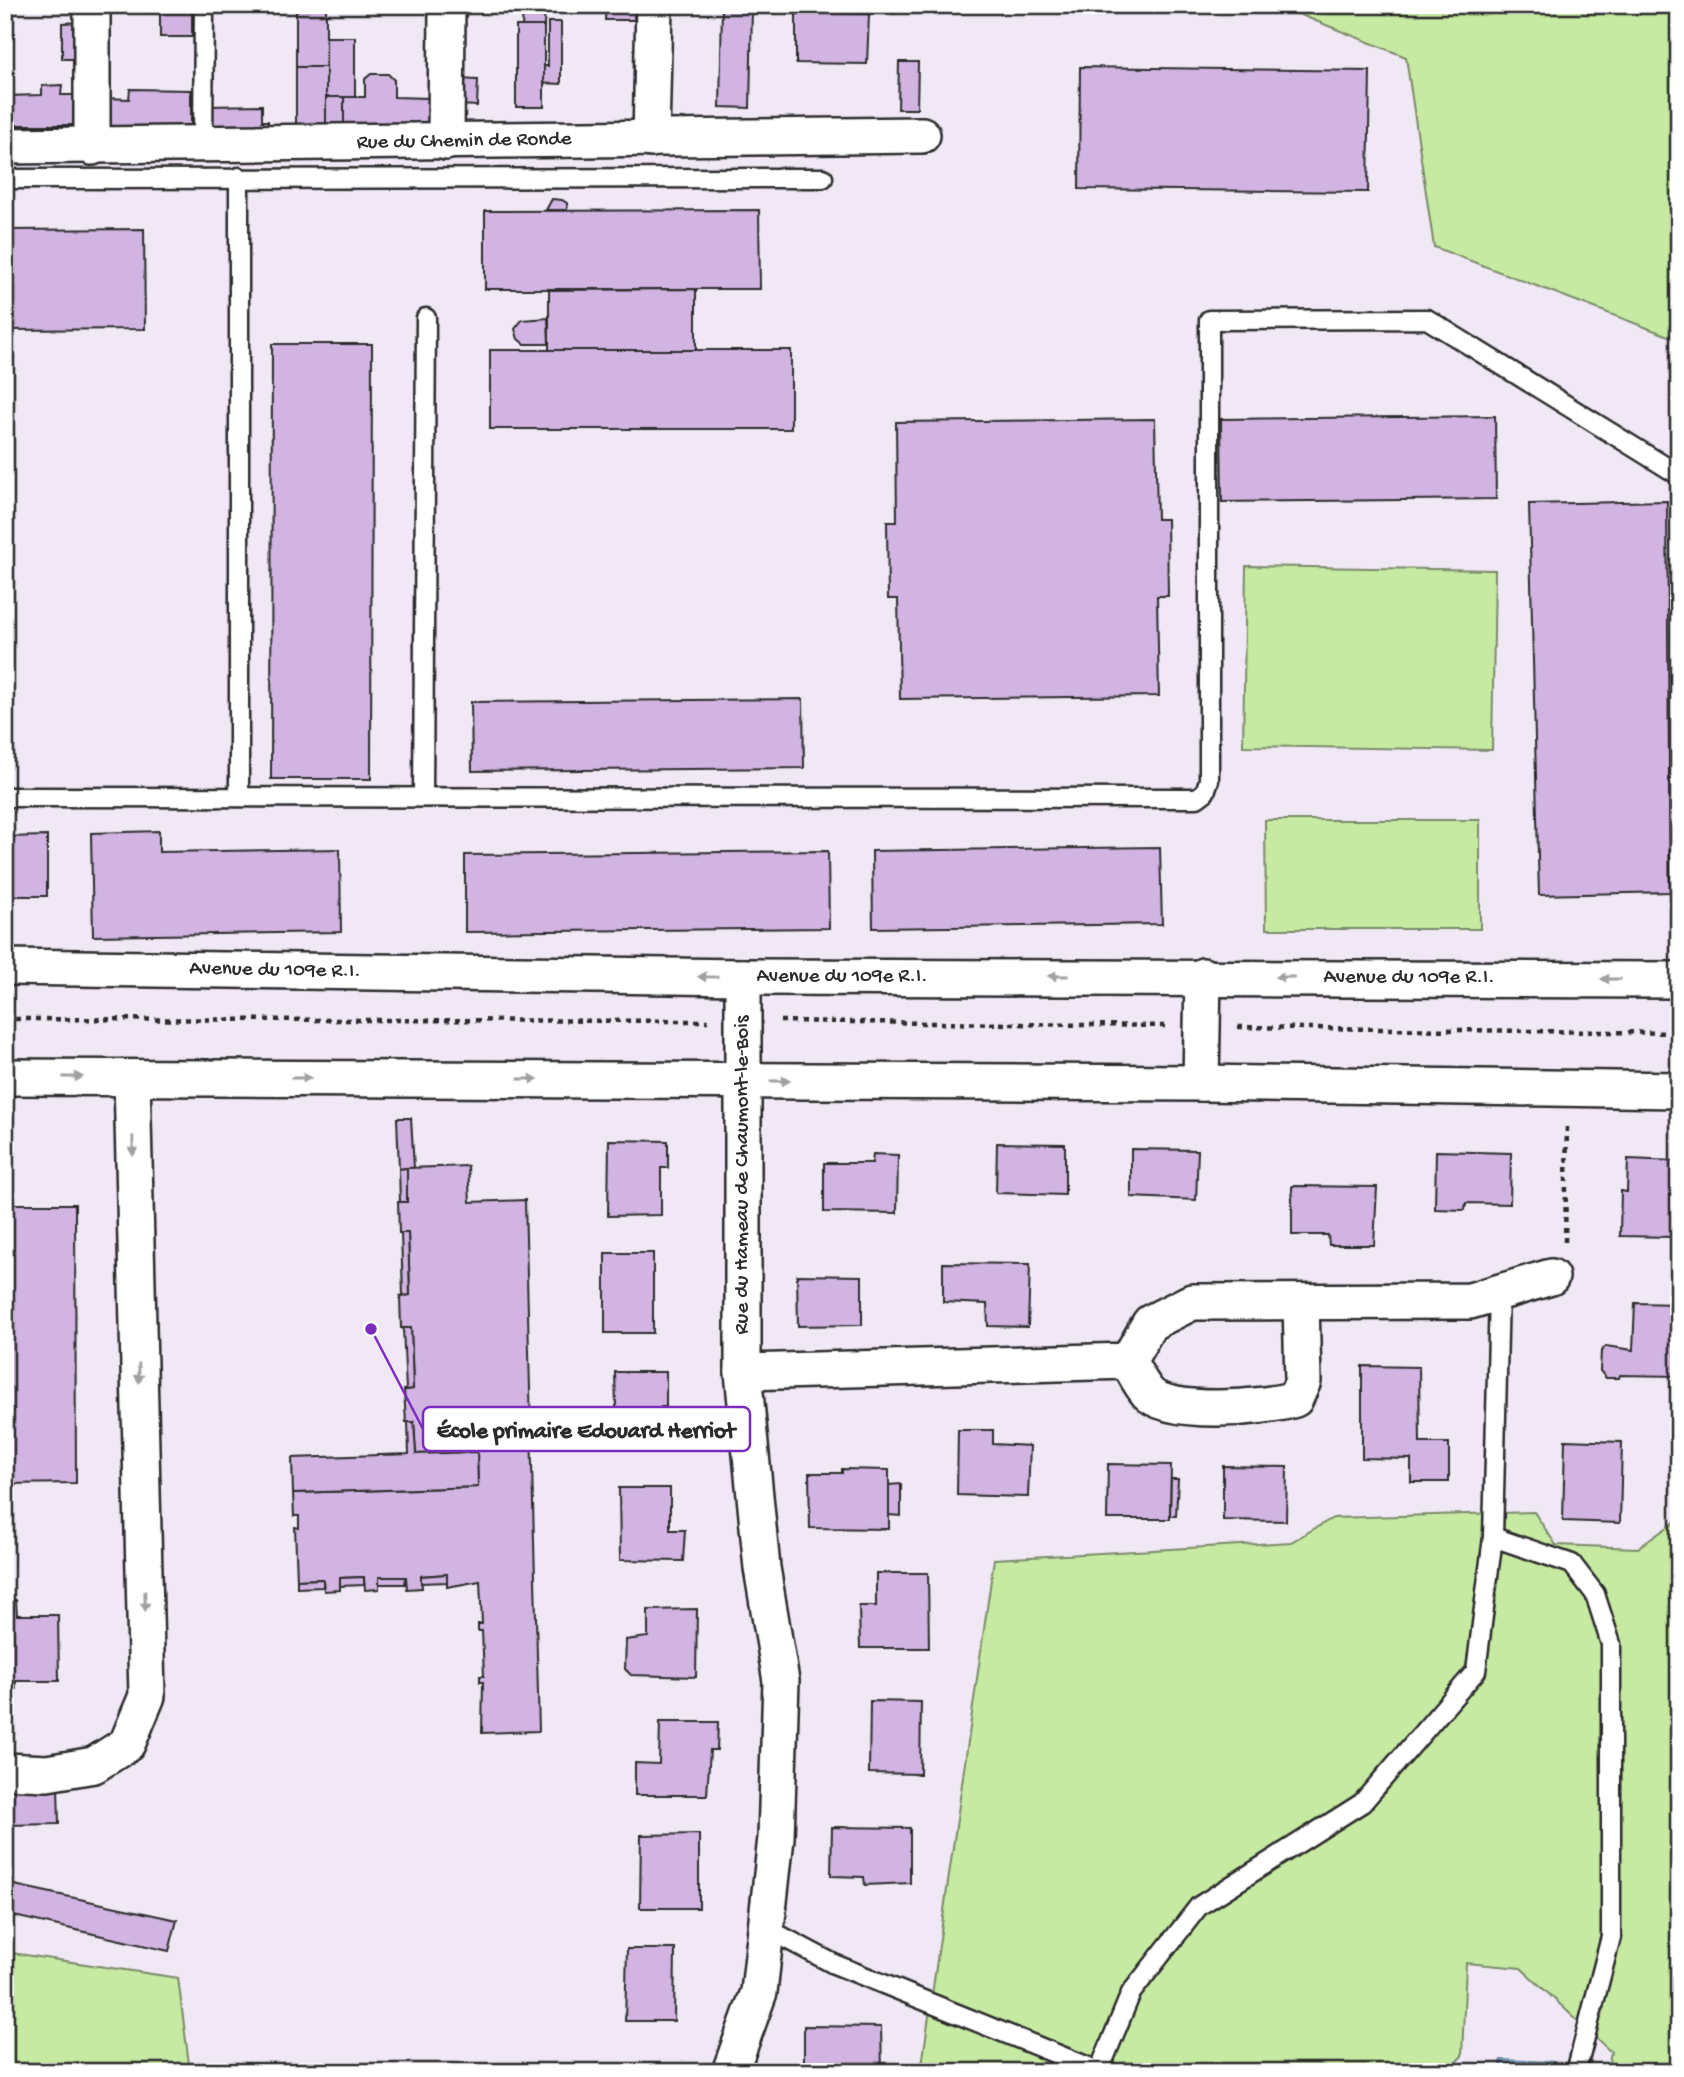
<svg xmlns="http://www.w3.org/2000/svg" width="1684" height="2077" font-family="'Gochi Hand',sans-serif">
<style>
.green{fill:#c7eaa3;stroke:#798a67;stroke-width:2}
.water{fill:#93caf2;stroke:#698aa2;stroke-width:2}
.building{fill:#d1b4e2;stroke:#2b2b2b;stroke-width:2}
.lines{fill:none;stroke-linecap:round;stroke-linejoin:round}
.lane-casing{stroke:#2b2b2b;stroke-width:23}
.street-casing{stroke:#2b2b2b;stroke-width:40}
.path{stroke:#2b2b2b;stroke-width:4.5;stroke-dasharray:5 5;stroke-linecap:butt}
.lane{stroke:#fff;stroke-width:18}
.street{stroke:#fff;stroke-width:35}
.oneway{fill:#a0a0a0}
.labels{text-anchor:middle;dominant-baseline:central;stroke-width:5;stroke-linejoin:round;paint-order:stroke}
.street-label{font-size:21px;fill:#2b2b2b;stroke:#fff}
.leader{fill:none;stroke:#7b2cbf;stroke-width:2.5}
.callout-dot{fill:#7b2cbf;stroke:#fff;stroke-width:2.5}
.callout{fill:#fff;stroke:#7b2cbf;stroke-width:2.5}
.callout-label{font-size:23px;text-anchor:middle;font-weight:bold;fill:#2b2b2b}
</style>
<rect width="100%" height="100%" fill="#f1e8f6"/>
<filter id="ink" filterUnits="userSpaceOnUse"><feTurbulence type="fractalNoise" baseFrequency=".0143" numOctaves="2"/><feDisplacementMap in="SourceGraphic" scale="14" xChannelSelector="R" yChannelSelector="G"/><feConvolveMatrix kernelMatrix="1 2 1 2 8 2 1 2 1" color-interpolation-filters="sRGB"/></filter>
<g filter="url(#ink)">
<g class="green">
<path d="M1276,5H1679V340L1434,247L1406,57Z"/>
<path d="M1246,566L1495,570L1492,750L1243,746Z"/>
<path d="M1265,820H1480V929H1266Z"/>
<path d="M1534,1512L1556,1545L1638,1548L1679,1519V2072H1607L1611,2052L1521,1968L1466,1963L1462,2056L1446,2072H927L922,2065L994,1559L1291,1542L1333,1518Z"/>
<path d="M5,1952L178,1978L190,2072H5Z"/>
</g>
<path class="water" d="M1501,2060L1554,2062V2072H1501Z"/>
<g class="building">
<path d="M160,5H192V9L160,10Z"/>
<rect x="300" y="5" width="26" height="3"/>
<path d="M523,5H545L544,26H522Z"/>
<path d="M606,5H635L634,20H605Z"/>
<path d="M722,5H752V8L722,7Z"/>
<path d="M722,7L752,8L750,108L720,107Z"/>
<rect x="296" y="8" width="30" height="59"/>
<path d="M192,9V37H160V10Z"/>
<path d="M796,12L869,14L867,64L796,63Z"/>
<path d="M82,22V59H62V23Z"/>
<path d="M548,22H561V84L544,83V66H548Z"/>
<rect x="516" y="26" width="28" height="81"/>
<rect x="326" y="37" width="29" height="60"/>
<path d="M899,62H918L917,109H898Z"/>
<rect x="296" y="67" width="30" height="62"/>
<path d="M1080,67L1370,71L1368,192L1079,189Z"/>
<path d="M371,74H388L394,80V97L429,98V130L344,129V97H365V79Z"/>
<path d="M458,79L478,80L477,106L458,105Z"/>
<path d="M62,85L61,95H77L78,125H5V96L42,95V86Z"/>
<path d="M130,89L191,90V129L105,128V98L129,99Z"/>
<rect x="326" y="97" width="18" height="32"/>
<path d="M262,105V121H268V129L210,130L209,106Z"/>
<path d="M552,199L562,200L567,203V210H546Z"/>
<path d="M759,210L760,289H485V211Z"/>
<path d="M144,229L145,329L5,330V230Z"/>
<path d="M696,289V350H549V290Z"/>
<path d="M548,318L549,344H524L518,339L515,329L522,320Z"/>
<path d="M272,344H372L371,779H271Z"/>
<rect x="490" y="350" width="301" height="79"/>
<path d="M1495,416L1496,499L1222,502L1221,419Z"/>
<path d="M1155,419L1157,519H1167L1168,596H1157L1159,696L900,699L898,599H888L887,522H897L896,422Z"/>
<path d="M1667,501L1670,892L1539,895L1529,504Z"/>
<path d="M803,699L804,768L472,771L471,702Z"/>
<path d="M159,831V852L340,849L341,932L93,936L91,833Z"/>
<path d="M47,836V896H5V837Z"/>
<path d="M1160,847L1162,924L873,928L872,851Z"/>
<path d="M828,851L829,928L465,932V855Z"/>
<path d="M397,1118H411L414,1168L399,1169Z"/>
<path d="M609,1140L668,1141V1168H661V1215L608,1216Z"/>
<path d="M997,1143L1065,1144V1195L996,1193Z"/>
<path d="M1131,1149L1198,1150L1196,1200L1131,1197Z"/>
<path d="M1436,1151L1511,1153L1510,1204L1466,1203L1465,1210L1435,1209Z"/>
<path d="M873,1154L898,1155L897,1213L824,1212V1163H872Z"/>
<path d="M1628,1159L1676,1161L1674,1237L1620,1236L1621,1191L1627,1192Z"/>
<path d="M468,1166L470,1202L525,1200L539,1731L482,1733L483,1682H480V1676H484L482,1631H478V1624H482L480,1581L447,1587V1574L421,1576L422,1588L407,1589L406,1577H379V1589L365,1590L364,1577L340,1578V1590L324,1591L323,1579L297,1580L295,1527L299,1528V1516H294L293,1493L478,1487L477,1452L416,1454L414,1422H406L404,1390L413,1389L411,1328H401L400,1296L410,1295L408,1233H399L398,1202H407V1168Z"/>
<path d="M407,1168V1202H400L399,1169Z"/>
<path d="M1292,1186L1377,1187L1374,1245H1329L1328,1235H1292Z"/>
<path d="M5,1204H75L76,1483L5,1484Z"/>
<path d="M401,1233H408L410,1295L403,1296Z"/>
<rect x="605" y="1253" width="48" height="80"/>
<path d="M943,1263L1030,1264L1028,1327L988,1326L987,1304L943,1302Z"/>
<path d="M797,1275L862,1276V1325L798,1326Z"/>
<path d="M1635,1303L1679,1304V1376L1620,1375L1619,1378H1606L1600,1371L1601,1351L1606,1346L1633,1350Z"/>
<path d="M403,1328H411L413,1389L406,1390Z"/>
<path d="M1362,1366L1419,1367L1420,1443H1449V1482H1411V1459L1362,1458Z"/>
<path d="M615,1372H666V1407H661V1439L617,1440Z"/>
<path d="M408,1422H414L416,1454L477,1452L478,1487L293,1493L292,1458L409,1454Z"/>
<path d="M958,1430H993V1444L1030,1446L1028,1497L957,1495Z"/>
<path d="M1565,1440L1622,1442L1620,1523L1563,1521Z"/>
<path d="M1108,1464L1171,1465L1170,1519H1107Z"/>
<path d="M1223,1466L1287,1467L1286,1521L1223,1520Z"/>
<path d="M842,1469L889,1470V1529L810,1528L809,1473H842Z"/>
<path d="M1171,1479H1178L1176,1516H1170Z"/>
<path d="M901,1484V1516L889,1515V1485Z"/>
<path d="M619,1488H670V1530H685L683,1561L620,1560Z"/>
<path d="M876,1573H928L929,1648H860L859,1606H876Z"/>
<path d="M447,1574V1582L421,1583V1576Z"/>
<path d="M364,1577V1585L340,1586V1578Z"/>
<path d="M379,1577H406L405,1584H379Z"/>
<path d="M323,1579V1587L297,1588V1580Z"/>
<path d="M5,1600H16L17,1615H58L59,1681H16L15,1698H5Z"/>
<path d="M697,1609L696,1677L631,1675L625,1669L626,1640L648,1637V1610Z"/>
<path d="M870,1701L921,1702L920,1774L869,1773Z"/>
<path d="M660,1722H718L717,1750H710L707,1795H635V1763L659,1764Z"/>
<path d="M58,1787L59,1824L5,1825V1788Z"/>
<path d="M832,1827L910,1828V1883L865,1885L864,1877L831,1876Z"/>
<path d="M699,1834V1908H640L641,1835Z"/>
<path d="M5,1883L177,1920L169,1951L5,1914Z"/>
<path d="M627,1949H675L674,2021H625Z"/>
<path d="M804,2026L881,2027L882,2072H804Z"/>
<path d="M591,2069L618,2070V2072H591Z"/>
</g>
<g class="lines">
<g class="lane-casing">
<g id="lane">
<path d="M203,145L204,5"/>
<path d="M239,177V796"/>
<path d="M5,179L823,178"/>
<path d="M5,797L1197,798L1205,792L1209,780V320L1427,319L1679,475"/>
<path d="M423,797L426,318"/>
<path d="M1493,1537L1499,1292"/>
<path d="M766,1928L834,1964L1101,2072"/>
<path d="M1099,2071L1131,1993L1199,1906L1362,1803L1476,1671L1493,1537L1572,1564L1595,1594L1611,1644V1937L1576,2072"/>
</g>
</g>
<g class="street-casing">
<g id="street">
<path d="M651,139L654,5"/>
<path d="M446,142L447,5"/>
<path d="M5,146L922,135"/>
<path d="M92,147V5"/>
<path d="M5,967L743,977L1679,980"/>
<path d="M5,1077L1201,1083L1679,1090"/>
<path d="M1201,1083L1203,976"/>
<path d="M1128,1361C1134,1371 1140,1384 1148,1393C1169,1416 1267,1408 1295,1399L1303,1381L1301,1302"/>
<path d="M743,1372L1128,1361L1150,1323L1192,1302L1470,1301L1551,1277"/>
<path d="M5,1771L47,1773L94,1765L127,1744L147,1696L132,1078"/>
<path d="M730,2072L759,1992L776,1838L781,1681L762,1568L743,1372V977"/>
</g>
</g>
<g class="path">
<path d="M5,1019L708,1021"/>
<path d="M780,1021L1166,1026"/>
<path d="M1238,1027L1679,1033"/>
<path d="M1565,1242L1567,1125"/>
</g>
<use href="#lane" class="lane"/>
<use href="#street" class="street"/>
</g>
<defs><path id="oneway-solid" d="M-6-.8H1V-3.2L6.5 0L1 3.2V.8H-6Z" transform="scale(1.75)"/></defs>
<g class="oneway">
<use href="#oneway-solid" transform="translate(1058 976) rotate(180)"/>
<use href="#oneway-solid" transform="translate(708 977) rotate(-179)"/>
<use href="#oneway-solid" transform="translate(1285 977) rotate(-180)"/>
<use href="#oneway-solid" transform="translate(1611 979) rotate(-180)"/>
<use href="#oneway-solid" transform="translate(73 1077)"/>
<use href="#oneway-solid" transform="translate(301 1078)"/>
<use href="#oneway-solid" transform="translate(528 1079)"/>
<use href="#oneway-solid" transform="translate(780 1081)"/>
<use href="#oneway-solid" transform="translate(133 1146) rotate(89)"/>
<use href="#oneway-solid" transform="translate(139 1373) rotate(89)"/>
<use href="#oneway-solid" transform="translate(145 1601) rotate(89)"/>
</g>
</g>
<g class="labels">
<g class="street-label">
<text transform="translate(464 142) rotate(-1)">Rue du Chemin de Ronde</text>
<text transform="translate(275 971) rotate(1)">Avenue du 109e R.I.</text>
<text x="842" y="977">Avenue du 109e R.I.</text>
<text x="1409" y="978">Avenue du 109e R.I.</text>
<text transform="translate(743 1175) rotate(-90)">Rue du Hameau de Chaumont-le-Bois</text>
</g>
</g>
<path class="leader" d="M371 1329L423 1429"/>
<circle class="callout-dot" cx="371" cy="1329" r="7"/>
<rect class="callout" x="423" y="1407" width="327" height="44" rx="7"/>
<g class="callout-label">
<text x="586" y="1437">École primaire Edouard Herriot</text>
</g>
<rect width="1684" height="2077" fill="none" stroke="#fff" stroke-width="28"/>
<rect x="14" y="14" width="1656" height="2049" fill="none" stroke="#2b2b2b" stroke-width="2.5" filter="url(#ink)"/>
</svg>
